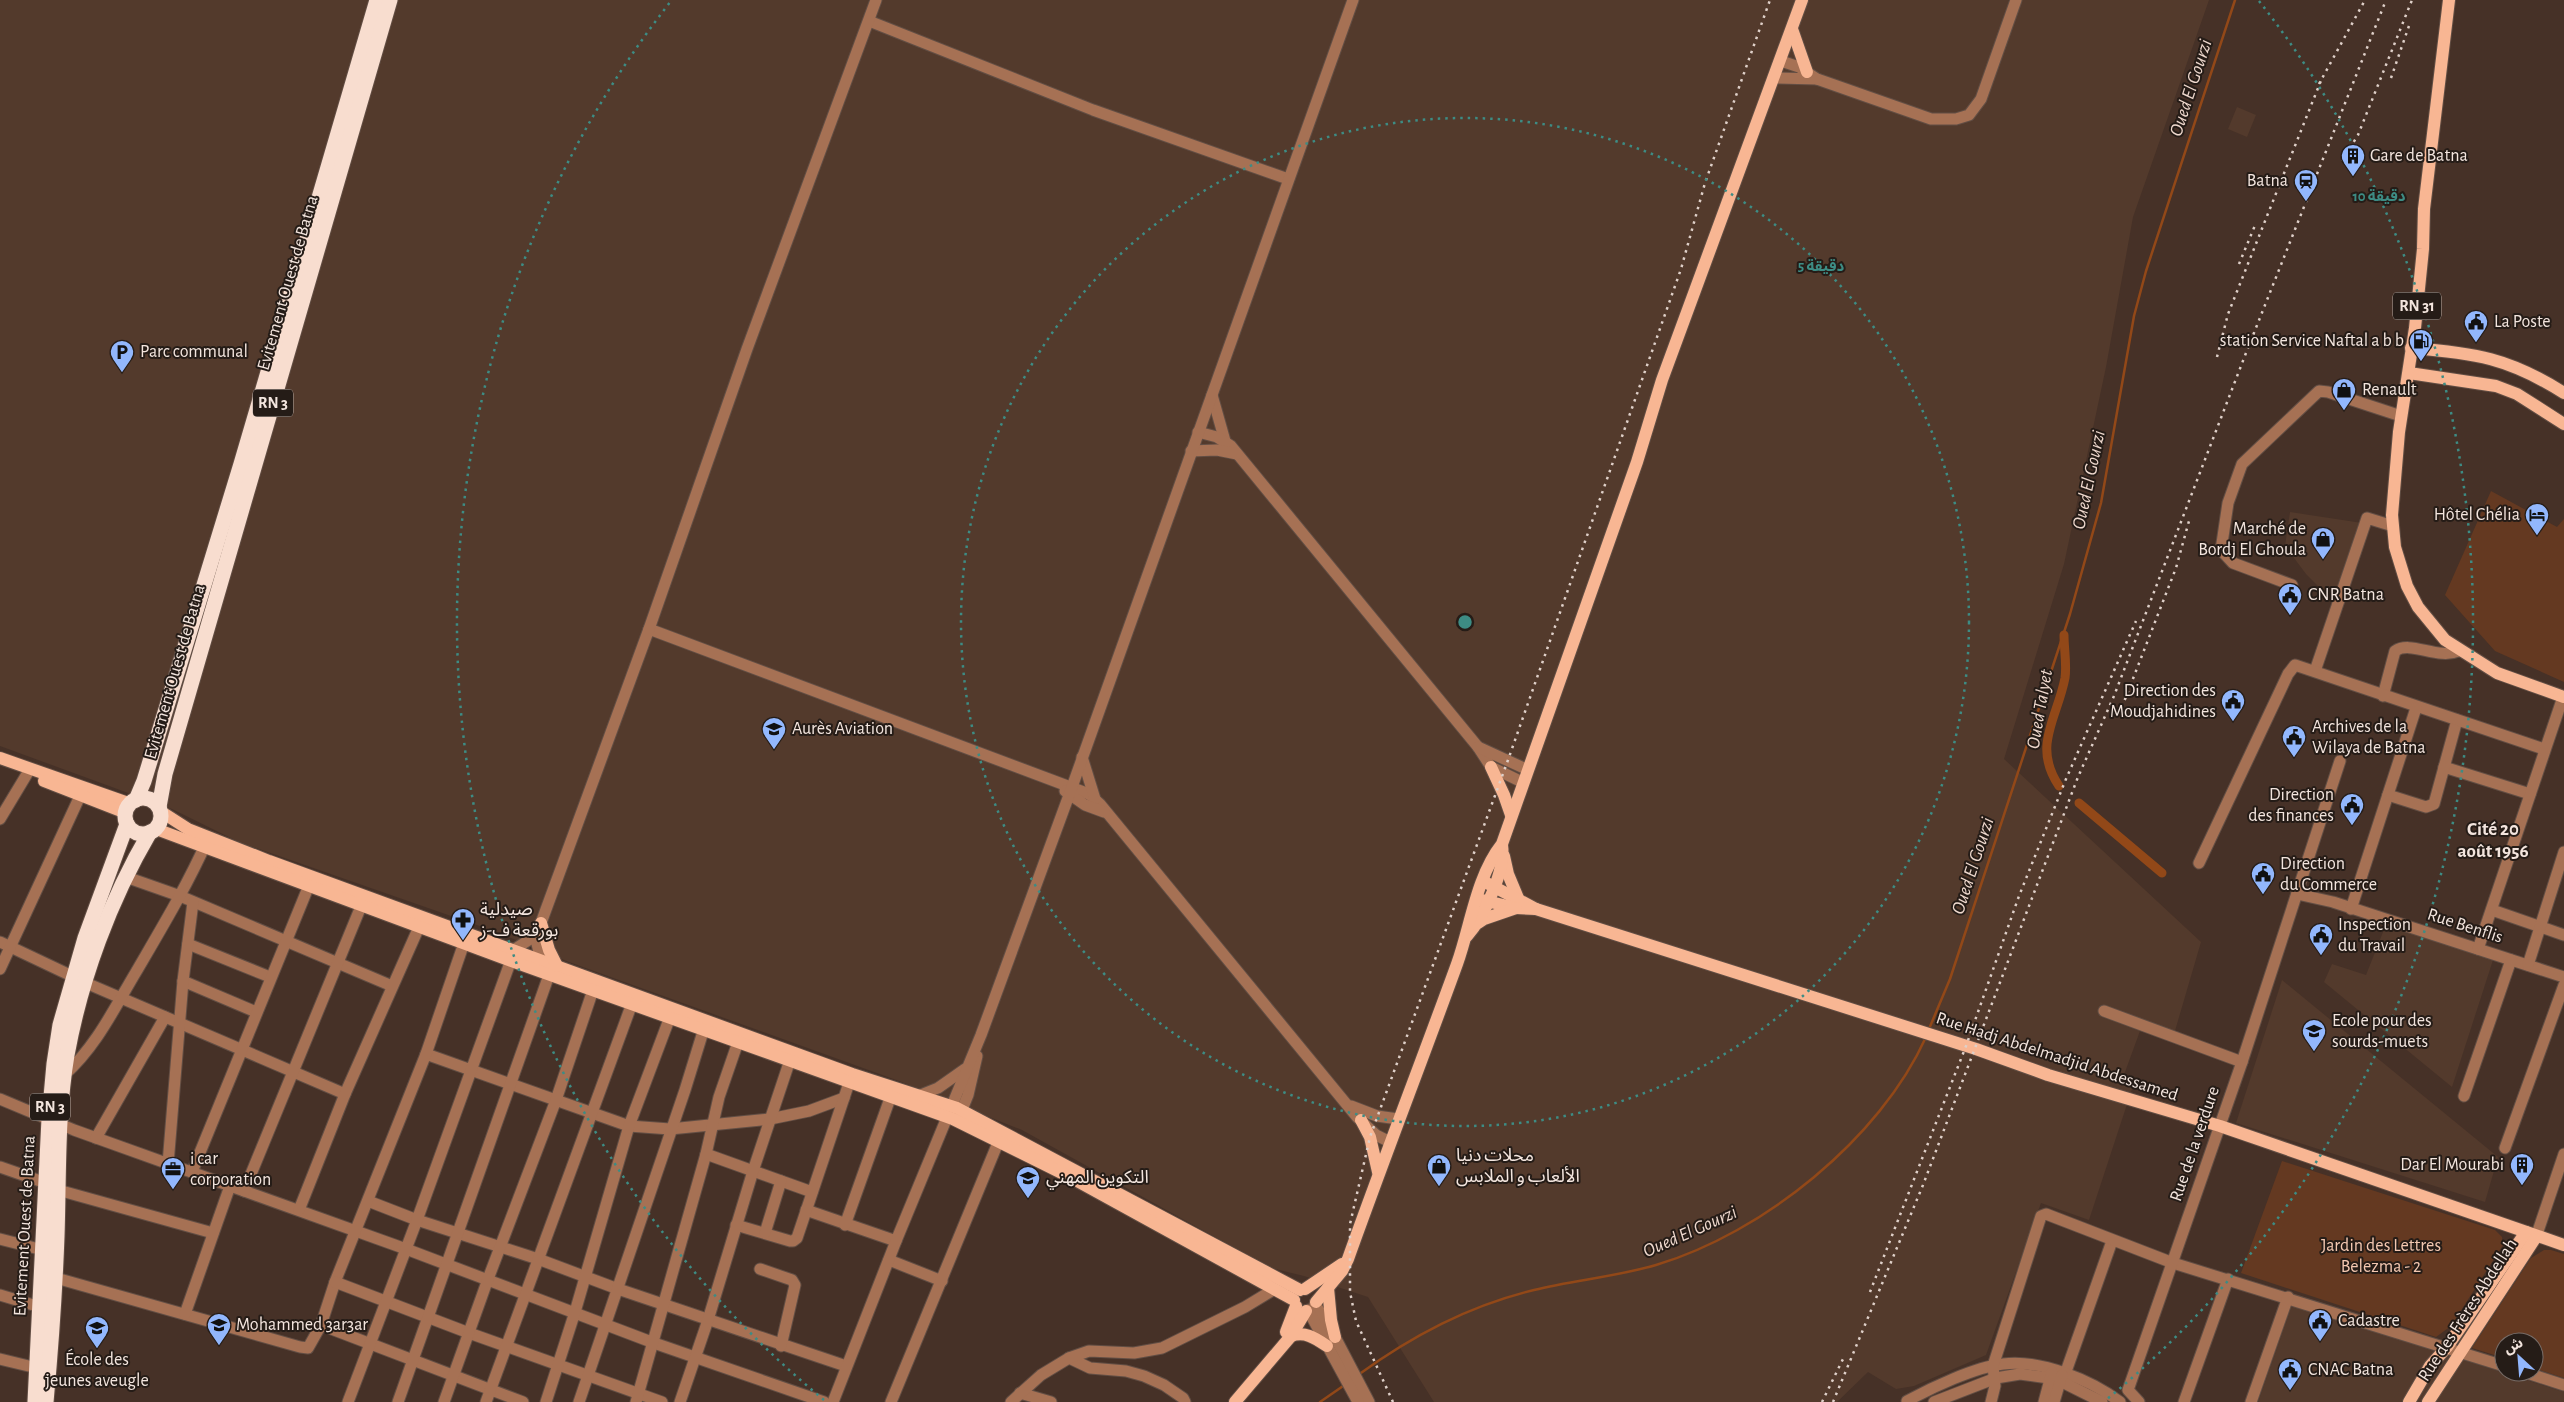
<svg xmlns="http://www.w3.org/2000/svg" width="2564" height="1402" font-family="'Alegreya Sans','Noto Sans Arabic',sans-serif">
<style>
.built{fill:#533a2c}
.green{fill:#643921}
.lines{fill:none;stroke-linecap:round;stroke-linejoin:round}
.stream{stroke:#924818;stroke-width:2.5}
.canal{stroke:#924818;stroke-width:9}
.minor-casing{stroke:#624e44;stroke-width:13}
.major-casing{stroke:#624e44;stroke-width:14}
.highway-casing{stroke:#624e44;stroke-width:17}
.minor{stroke:#a67154;stroke-width:11}
.major{stroke:#f8b693;stroke-width:12}
.highway{stroke:#f8ddcf;stroke-width:15}
.rail{stroke:#dfd0c9;stroke-width:2.5;stroke-dasharray:2.5 5;stroke-linecap:butt}
.ring{fill:none;stroke:#3d8c84;stroke-width:2.5;stroke-dasharray:2.5 5}
.labels{text-anchor:middle;dominant-baseline:central;stroke-width:4;stroke-linejoin:round;paint-order:stroke}
.shield{fill:#251c17;stroke:#b5a9a2;stroke-width:1}
.shield-label{font-size:16px;font-weight:bold;fill:#f3e5de}
.poi-label{font-size:18px;fill:#f3e5de;stroke:#251c17;text-anchor:start}
.street-label{font-size:18px;fill:#f3e5de;stroke:#251c17}
.park-label{font-size:18px;fill:#f4c8b1;stroke:#251c17}
.water-label{font-size:19px;font-style:italic;fill:#efd9ce;stroke:#251c17}
.neighbourhood-label{font-size:19px;font-weight:bold;fill:#f3e5de;stroke:#251c17}
.centre{fill:#3d8c84;stroke:#251c17;stroke-width:2.5}
.ring-label{font-size:15px;text-anchor:middle;font-weight:bold;fill:#3d8c84;stroke:#251c17;stroke-width:4;stroke-linejoin:round;paint-order:stroke}
</style>
<rect width="100%" height="100%" fill="#463127"/>
<g class="built">
<path d="M0,0H2209L2133,217L2106,367L2064,564L2004,759L2201,942L2172,1041L2140,1031L2121,1083L2133,1086L2089,1220L2041,1203L1986,1355L1914,1386L1896,1389L1868,1372L1837,1402H1434L1368,1297L1304,1276L1271,1268L1022,1130L899,1081L569,962L494,931L239,842L172,809L0,746Z"/>
<path d="M2237,107L2256,115L2247,137L2228,129Z"/>
<path d="M2290,512L2362,523L2335,603L2306,574L2285,546Z"/>
<path d="M2387,922L2493,960L2452,1087L2324,982L2332,964L2366,975Z"/>
<path d="M2282,980L2498,1157L2485,1202L2236,1123Z"/>
<path d="M2292,1305L2564,1392V1402H2258Z"/>
</g>
<g class="green">
<path d="M2491,491L2557,527L2564,519V682L2495,651L2445,595Z"/>
<path d="M2282,1161L2495,1230L2502,1237L2503,1245L2451,1326L2436,1337L2241,1273Z"/>
<path d="M2544,1250H2551L2564,1254V1378L2534,1368V1342H2504V1358L2472,1348L2531,1258Z"/>
</g>
<g class="lines">
<g class="stream">
<path d="M1929,1029L1950,979L2070,614L2101,503L2134,316L2146,271L2235,0"/>
<path d="M1358,1375C1412,1336 1468,1306 1534,1290C1574,1280 1615,1277 1656,1265C1763,1233 1880,1139 1926,1037"/>
<path d="M1320,1402L1346,1384"/>
</g>
<g class="canal">
<path d="M2059,786C2032,746 2057,719 2065,678C2067,665 2064,649 2064,635"/>
<path d="M2079,803L2162,873"/>
</g>
<g class="minor-casing">
<g id="minor">
<path d="M869,21L1093,110L1288,179"/>
<path d="M1781,61L1799,67L1817,79L1931,119H1956L1969,115L1981,99L2016,0"/>
<path d="M1775,78L1817,79"/>
<path d="M1212,395L1225,441"/>
<path d="M1198,432L1217,437L1231,446L1478,747L1491,767L1522,782"/>
<path d="M1191,451L1217,450L1237,454"/>
<path d="M2292,585L2233,563L2221,550L2228,503L2242,464L2319,391L2328,392L2401,416"/>
<path d="M649,629L1089,794L1100,804L1357,1117L1376,1135L1390,1142"/>
<path d="M2315,671L2367,518L2393,526"/>
<path d="M2383,696L2395,651C2411,640 2437,660 2459,651"/>
<path d="M1478,747L1526,769"/>
<path d="M1082,757L1095,799"/>
<path d="M2444,767L2530,794"/>
<path d="M1065,791L1085,805L1104,812"/>
<path d="M2388,795L2426,807L2434,804L2457,720"/>
<path d="M0,819L27,774"/>
<path d="M2199,863L2288,674L2295,665L2544,749"/>
<path d="M126,877L180,896L392,986"/>
<path d="M2297,894L2333,902L2564,977"/>
<path d="M2351,909L2416,708"/>
<path d="M2492,910L2564,935"/>
<path d="M535,936L541,960"/>
<path d="M0,942L74,977"/>
<path d="M188,944L270,977"/>
<path d="M2478,949L2563,697"/>
<path d="M2528,965L2564,852"/>
<path d="M0,969L80,796"/>
<path d="M183,981L256,1012"/>
<path d="M86,983L345,1094"/>
<path d="M2104,1011L2242,1062"/>
<path d="M426,1054L629,1126L670,1129L770,1119L809,1111L844,1098"/>
<path d="M64,1075C96,1047 115,1007 136,972C161,929 187,886 207,841"/>
<path d="M918,1096L938,1088L965,1069"/>
<path d="M2464,1096L2511,960"/>
<path d="M0,1099L74,1130L406,1249L654,1343L824,1402"/>
<path d="M1351,1106L1377,1116L1398,1119"/>
<path d="M959,1117L968,1095L977,1056"/>
<path d="M96,1138L165,1017"/>
<path d="M2505,1148L2564,985"/>
<path d="M706,1154L812,1192"/>
<path d="M168,1164L183,981L193,902"/>
<path d="M0,1167L46,1183"/>
<path d="M192,1172L312,878"/>
<path d="M58,1190L213,1233"/>
<path d="M244,1191L364,899"/>
<path d="M368,1201L417,1220L538,1259L618,1289L846,1366"/>
<path d="M299,1210L345,1094L419,927"/>
<path d="M806,1210L896,1241"/>
<path d="M736,1225L790,1241H793L797,1238L852,1074"/>
<path d="M845,1225L893,1090"/>
<path d="M765,1233L781,1181"/>
<path d="M2536,1237L2564,1154"/>
<path d="M0,1239L43,1250"/>
<path d="M889,1260L942,1281"/>
<path d="M760,1269L792,1280L795,1285L781,1346"/>
<path d="M56,1278L300,1347L308,1348L321,1325L335,1282L426,1054L464,943"/>
<path d="M335,1282L469,1333L662,1402"/>
<path d="M0,1295L40,1307"/>
<path d="M1315,1304L1335,1337L1369,1402"/>
<path d="M1308,1310L1358,1402"/>
<path d="M185,1314L230,1186"/>
<path d="M321,1325L523,1402"/>
<path d="M1069,1358L1090,1368L1126,1371L1144,1376L1164,1385L1183,1398L1185,1402"/>
<path d="M0,1359L37,1368"/>
<path d="M2524,1372L2564,1385"/>
<path d="M2063,1380L2112,1241"/>
<path d="M1020,1393L1051,1402"/>
<path d="M1907,1401C1931,1388 1975,1367 2003,1364C2040,1359 2091,1380 2120,1402"/>
<path d="M348,1402L417,1220L515,949L535,936L541,923L649,629L747,349L876,0"/>
<path d="M398,1402L549,975"/>
<path d="M444,1402L488,1279L556,1100L593,990"/>
<path d="M486,1402L634,998"/>
<path d="M546,1402L575,1312L629,1126L670,1017"/>
<path d="M579,1402L685,1090L706,1022"/>
<path d="M636,1402L706,1154L719,1097L738,1042"/>
<path d="M680,1402L708,1320L753,1171L792,1054"/>
<path d="M833,1402L896,1241L981,1035L1072,787L1353,0"/>
<path d="M891,1402L1002,1133"/>
<path d="M1011,1402L1041,1375L1069,1358L1089,1351L1134,1353L1162,1348L1245,1307L1273,1290"/>
<path d="M1934,1402L1996,1378L2020,1374L2056,1379L2102,1402"/>
<path d="M1991,1402L1995,1386L1993,1366L2041,1216L2046,1214L2173,1263L2504,1366"/>
<path d="M2044,1402L2052,1372"/>
<path d="M2054,1402L2062,1375"/>
<path d="M2139,1402L2128,1390L2242,1062L2340,761"/>
<path d="M2184,1402L2228,1279"/>
<path d="M2251,1402L2288,1297"/>
</g>
</g>
<g class="major-casing">
<g id="major">
<path d="M2449,0L2424,209L2423,249L2415,328L2399,432L2392,515L2395,547L2407,586L2418,607L2445,640L2497,673L2564,697"/>
<path d="M1792,29L1807,72"/>
<path d="M2411,348C2475,353 2509,358 2564,393"/>
<path d="M2409,373L2496,386L2517,394L2564,424"/>
<path d="M0,758L131,804"/>
<path d="M1491,767L1504,795L1511,815"/>
<path d="M44,781L126,813"/>
<path d="M160,811L188,829L269,861L852,1074L957,1108L1300,1290"/>
<path d="M156,829L511,961L953,1119L1070,1177L1294,1300"/>
<path d="M1504,856L1508,874L1518,898"/>
<path d="M1483,881L1536,909L1976,1049L2048,1075L2220,1126L2564,1245"/>
<path d="M1482,900L1516,908L1536,909"/>
<path d="M541,923L549,950L557,966"/>
<path d="M1478,923L1484,919L1516,908"/>
<path d="M1467,936C1484,917 1506,870 1502,845"/>
<path d="M1361,1120L1370,1137L1378,1172"/>
<path d="M1328,1288L1331,1320L1335,1337"/>
<path d="M1305,1289L1342,1264"/>
<path d="M1316,1302L1342,1271L1348,1259C1383,1161 1421,1063 1457,964C1471,925 1476,877 1502,844L1637,462L1662,380L1802,0"/>
<path d="M1286,1332L1296,1306"/>
<path d="M1291,1336C1305,1331 1315,1338 1327,1346"/>
<path d="M1235,1402L1291,1336L1306,1311"/>
<path d="M2409,1402L2430,1366L2447,1347L2526,1232"/>
<path d="M2428,1402L2536,1237"/>
</g>
</g>
<g class="highway-casing">
<g id="highway">
<circle cx="143" cy="816" r="18"/>
<path d="M136,800L144,781L241,464L377,0"/>
<path d="M159,807L165,774L390,0"/>
<path d="M35,1402L49,1119L54,1064L60,1025L85,938L127,824"/>
<path d="M46,1402C51,1347 55,1291 57,1236C59,1176 57,1114 67,1055C81,978 110,900 150,832"/>
</g>
</g>
<use href="#minor" class="minor"/>
<use href="#major" class="major"/>
<use href="#highway" class="highway"/>
<g class="rail">
<path d="M2391,78L2410,23"/>
<path d="M2319,84L2365,0"/>
<path d="M2342,161L2358,135L2412,0"/>
<path d="M2239,264L2256,223"/>
<path d="M2217,357L2228,314L2322,78"/>
<path d="M2122,707L2176,568L2189,521"/>
<path d="M1870,1292L1966,1046L2019,896L2066,779L2136,621"/>
<path d="M1393,1402L1356,1321L1350,1292V1224L1370,1137L1508,760L1681,269L1705,183L1770,0"/>
<path d="M1822,1402L1844,1357"/>
<path d="M1833,1402L1923,1185L2078,777L2114,696L2246,353L2386,0"/>
</g>
</g>
<g class="ring">
<circle cx="1465" cy="622" r="504"/>
<path d="M824 1400A1008 1008 0 0 1 671 1M2259 1A1008 1008 0 0 1 2106 1400"/>
</g>
<defs>
<g id="building-pin" transform="scale(1.25)"><path d="M0 17L-7.5 6A9.5 9.5 0 1 1 7.5 6Z" fill="#92b7fd" stroke="#251c17"/><path d="M-4-6H4V6H1V3H-1V6H-4ZM-2.5-4.3h1.7v1.8h-1.7ZM.8-4.3h1.7v1.8H.8ZM-2.5-1h1.7V.8h-1.7ZM.8-1h1.7V.8H.8Z" fill="#111"/></g>
<g id="station-pin" transform="scale(1.25)"><path d="M0 17L-7.5 6A9.5 9.5 0 1 1 7.5 6Z" fill="#92b7fd" stroke="#251c17"/><path d="M-3-6H3Q5-6 5-4V2Q5 4 3 4L4.5 6H3L1.5 4h-3L-3 6H-4.5L-3 4Q-5 4-5 2V-4Q-5-6-3-6ZM-3.5-4v3h7v-3ZM-3.5 1v1.5H-2V1ZM2 1v1.5H3.5V1Z" fill="#111"/></g>
<g id="civic-pin" transform="scale(1.25)"><path d="M0 17L-7.5 6A9.5 9.5 0 1 1 7.5 6Z" fill="#92b7fd" stroke="#251c17"/><path d="M-.6-6.5H3V-4.5H.6V-3L4-1V1h2V6H-6V1h2V-1L-.6-3ZM-1.2 2.5V6h2.4V2.5Z" fill="#111"/></g>
<g id="fuel-pin" transform="scale(1.25)"><path d="M0 17L-7.5 6A9.5 9.5 0 1 1 7.5 6Z" fill="#92b7fd" stroke="#251c17"/><path d="M-5.5-6h7V0h2V4h1.3V-2.5L3-4.5l.8-.8L6-3V5H2.5V1h-1V6h-7ZM-4.2-4.7v3.2H.2V-4.7Z" fill="#111"/></g>
<g id="parking-pin" transform="scale(1.25)"><path d="M0 17L-7.5 6A9.5 9.5 0 1 1 7.5 6Z" fill="#92b7fd" stroke="#251c17"/><path d="M-3.5-5.5H1a3.5 3.5 0 0 1 0 7H-1V5.5H-3.5ZM-1-3.4V-.6H.8a1.4 1.4 0 0 0 0-2.8Z" fill="#111"/></g>
<g id="shop-pin" transform="scale(1.25)"><path d="M0 17L-7.5 6A9.5 9.5 0 1 1 7.5 6Z" fill="#92b7fd" stroke="#251c17"/><path d="M-5-2.5h2.3a2.7 3.5 0 0 1 5.4 0H5L5.5 6h-11ZM-1.5-2.5h3a1.5 2.3 0 0 0-3 0Z" fill="#111"/></g>
<g id="hotel-pin" transform="scale(1.25)"><path d="M0 17L-7.5 6A9.5 9.5 0 1 1 7.5 6Z" fill="#92b7fd" stroke="#251c17"/><path d="M-6-4.5h1.5V1H6V5H4.5V3h-9V5H-6ZM-4 0a1.8 1.8 0 1 1 3.6 0ZM.5 0V-2.5h3Q6-2.5 6 0Z" fill="#111"/></g>
<g id="school-pin" transform="scale(1.25)"><path d="M0 17L-7.5 6A9.5 9.5 0 1 1 7.5 6Z" fill="#92b7fd" stroke="#251c17"/><path d="M0-5L7-2L0 1L-7-2ZM-4 1L0 2.5L4 1V4Q0 6-4 4Z" fill="#111"/></g>
<g id="pharmacy-pin" transform="scale(1.25)"><path d="M0 17L-7.5 6A9.5 9.5 0 1 1 7.5 6Z" fill="#92b7fd" stroke="#251c17"/><path d="M-2-6h4v4h4v4h-4v4h-4v-4h-4v-4h4Z" fill="#111"/></g>
<g id="office-pin" transform="scale(1.25)"><path d="M0 17L-7.5 6A9.5 9.5 0 1 1 7.5 6Z" fill="#92b7fd" stroke="#251c17"/><path d="M-6-3h4V-5.5h4V-3h4V5H-6ZM-1-4.5V-3h2v-1.5ZM-6 0V1H6V0Z" fill="#111"/></g>
<g id="university-pin" transform="scale(1.25)"><path d="M0 17L-7.5 6A9.5 9.5 0 1 1 7.5 6Z" fill="#92b7fd" stroke="#251c17"/><path d="M0-5L7-2L0 1L-7-2ZM-4 1L0 2.5L4 1V4Q0 6-4 4Z" fill="#111"/></g>
</defs>
<g fill-rule="evenodd">
<use href="#building-pin" x="2353" y="156"/>
<use href="#station-pin" x="2306" y="181"/>
<use href="#civic-pin" x="2476" y="322"/>
<use href="#fuel-pin" x="2421" y="341"/>
<use href="#parking-pin" x="122" y="352"/>
<use href="#shop-pin" x="2344" y="390"/>
<use href="#hotel-pin" x="2537" y="515"/>
<use href="#shop-pin" x="2323" y="539"/>
<use href="#civic-pin" x="2290" y="595"/>
<use href="#civic-pin" x="2233" y="701"/>
<use href="#school-pin" x="774" y="729"/>
<use href="#civic-pin" x="2294" y="737"/>
<use href="#civic-pin" x="2352" y="805"/>
<use href="#civic-pin" x="2263" y="874"/>
<use href="#pharmacy-pin" x="463" y="920"/>
<use href="#civic-pin" x="2321" y="935"/>
<use href="#school-pin" x="2314" y="1031"/>
<use href="#building-pin" x="2522" y="1165"/>
<use href="#shop-pin" x="1439" y="1166"/>
<use href="#office-pin" x="173" y="1169"/>
<use href="#university-pin" x="1028" y="1178"/>
<use href="#civic-pin" x="2320" y="1321"/>
<use href="#school-pin" x="219" y="1325"/>
<use href="#school-pin" x="97" y="1328"/>
<use href="#civic-pin" x="2290" y="1370"/>
</g>
<g class="labels">
<g class="shield">
<rect x="2393" y="292.5" width="48" height="27" rx="4"/>
<rect x="253" y="389.5" width="40" height="27" rx="4"/>
<rect x="30" y="1093.5" width="40" height="27" rx="4"/>
</g>
<g class="shield-label">
<text x="2417" y="306">RN 31</text>
<text x="273" y="403">RN 3</text>
<text x="50" y="1107">RN 3</text>
</g>
<g class="poi-label">
<text x="2370" y="156">Gare de Batna</text>
<text x="2288" y="181" text-anchor="end">Batna</text>
<text x="2494" y="322">La Poste</text>
<text x="2404" y="341" text-anchor="end">station Service Naftal a b b</text>
<text x="140" y="352">Parc communal</text>
<text x="2362" y="390">Renault</text>
<text x="2520" y="515" text-anchor="end">Hôtel Chélia</text>
<text x="2306" y="529" text-anchor="end">Marché de<tspan x="2306" dy="21">Bordj El Ghoula</tspan></text>
<text x="2308" y="595">CNR Batna</text>
<text x="2216" y="691" text-anchor="end">Direction des<tspan x="2216" dy="21">Moudjahidines</tspan></text>
<text x="2312" y="727">Archives de la<tspan x="2312" dy="21">Wilaya de Batna</tspan></text>
<text x="792" y="729">Aurès Aviation</text>
<text x="2334" y="795" text-anchor="end">Direction<tspan x="2334" dy="21">des finances</tspan></text>
<text x="2280" y="864">Direction<tspan x="2280" dy="21">du Commerce</tspan></text>
<text x="480" y="910">صيدلية<tspan x="480" dy="21">بورقعة ف-ز</tspan></text>
<text x="2338" y="925">Inspection<tspan x="2338" dy="21">du Travail</tspan></text>
<text x="2332" y="1021">Ecole pour des<tspan x="2332" dy="21">sourds-muets</tspan></text>
<text x="1456" y="1156">محلات دنيا<tspan x="1456" dy="21">الألعاب و الملابس</tspan></text>
<text x="190" y="1159">i car<tspan x="190" dy="21">corporation</tspan></text>
<text x="2504" y="1165" text-anchor="end">Dar El Mourabi</text>
<text x="1046" y="1178">التكوين المهني</text>
<text x="2338" y="1321">Cadastre</text>
<text x="236" y="1325">Mohammed 3ar3ar</text>
<text x="97" y="1360" text-anchor="middle">École des<tspan x="97" dy="21">jeunes aveugle</tspan></text>
<text x="2308" y="1370">CNAC Batna</text>
</g>
<g class="street-label">
<text transform="translate(288 283) rotate(-74)">Evitement Ouest de Batna</text>
<text transform="translate(175 672) rotate(-74)">Evitement Ouest de Batna</text>
<text transform="translate(2465 926) rotate(18)">Rue Benflis</text>
<text transform="translate(2057 1057) rotate(18)">Rue Hadj Abdelmadjid Abdessamed</text>
<text transform="translate(2195 1144) rotate(-71)">Rue de la verdure</text>
<text transform="translate(25 1226) rotate(-87)">Evitement Ouest de Batna</text>
<text transform="translate(2468 1310) rotate(-57)">Rue des Frères Abdellah</text>
</g>
<g class="park-label">
<text x="2381" y="1246">Jardin des Lettres<tspan x="2381" dy="21">Belezma - 2</tspan></text>
</g>
<g class="water-label">
<text transform="translate(2191 88) rotate(-72)">Oued El Gourzi</text>
<text transform="translate(2089 480) rotate(-78)">Oued El Gourzi</text>
<text transform="translate(2040 709) rotate(-80)">Oued Talyet</text>
<text transform="translate(1973 866) rotate(-72)">Oued El Gourzi</text>
<text transform="translate(1690 1232) rotate(-24)">Oued El Gourzi</text>
</g>
<g class="neighbourhood-label">
<text x="2493" y="829">Cité 20<tspan x="2493" dy="22">août 1956</tspan></text>
</g>
</g>
<circle cx="1465" cy="622" r="8" class="centre"/>
<g class="ring-label">
<text x="2379" y="201">10 دقيقة</text>
<text x="1821" y="271">5 دقيقة</text>
</g>
<g transform="translate(2519 1357) rotate(334)"><circle r="24" fill="#251c17" stroke="#776c67"/>
<path d="M0-4L9 19L0 12L-9 19Z" fill="#92b7fd"/>
<text y="-8" font-size="14" font-weight="bold" text-anchor="middle" fill="#f3e5de">ش</text>
</g>
</svg>
